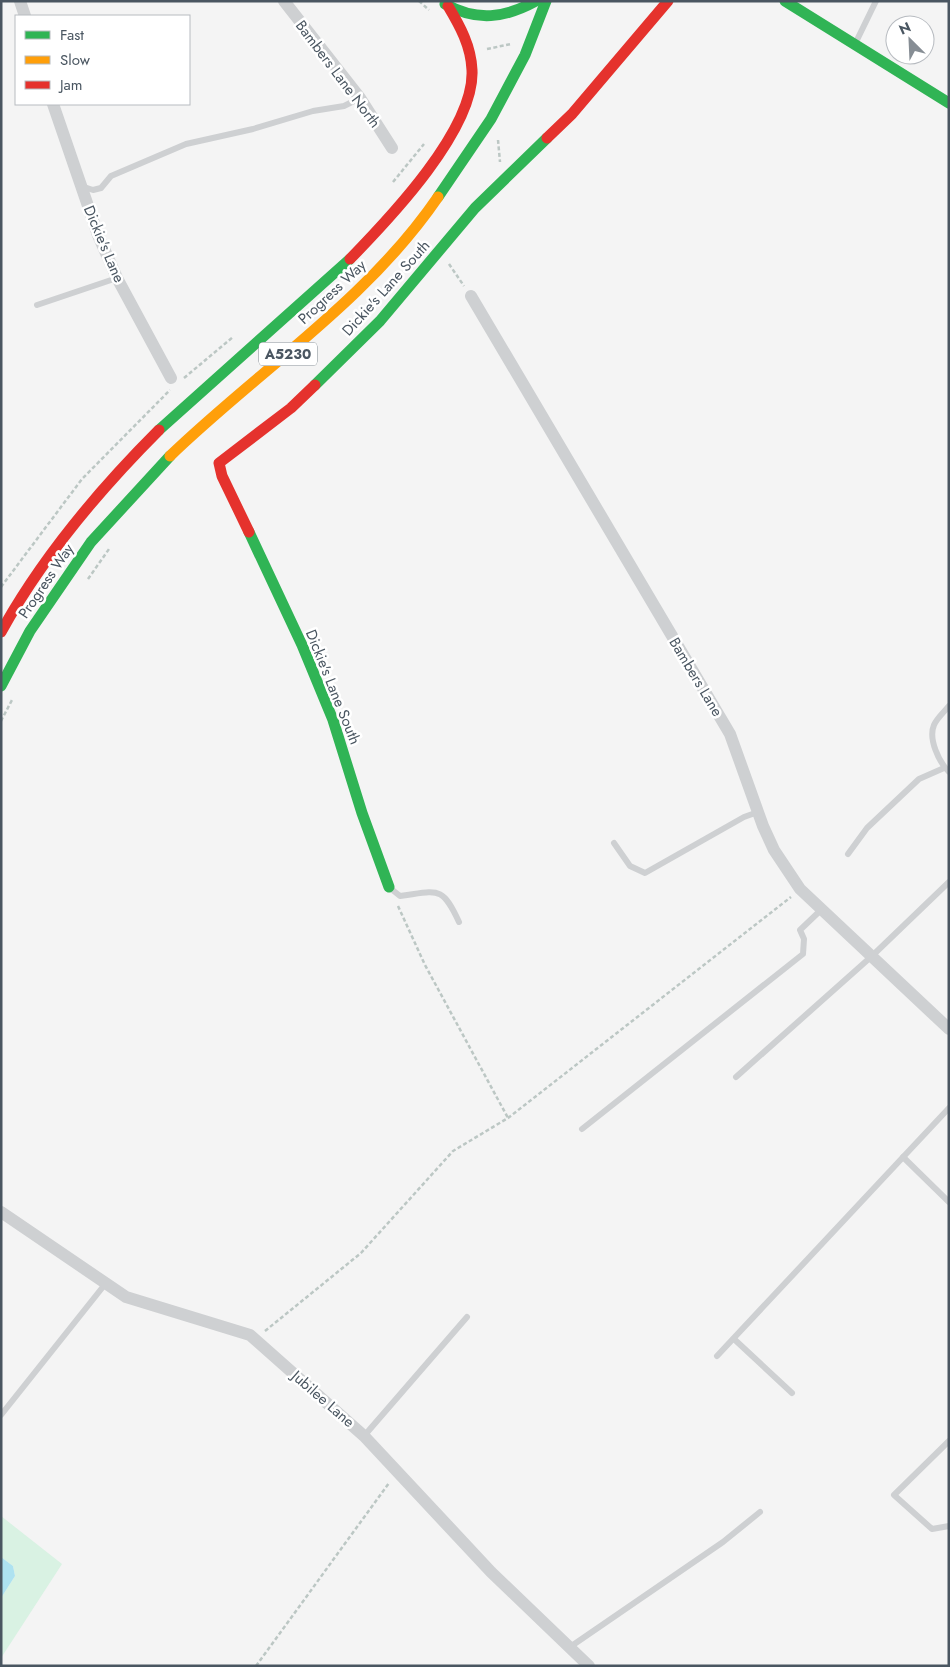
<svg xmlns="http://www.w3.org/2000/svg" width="950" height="1667" font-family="Jost,sans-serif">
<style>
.green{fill:#d9f2e3}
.water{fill:#aee2f0}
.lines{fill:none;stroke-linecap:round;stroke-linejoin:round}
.path{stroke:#bcc7c4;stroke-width:2.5;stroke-dasharray:4 2.5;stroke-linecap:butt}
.lane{stroke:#ced0d2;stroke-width:6}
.street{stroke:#ced0d2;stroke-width:12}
.fast{stroke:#30b455;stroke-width:11}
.slow{stroke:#ff9f0a;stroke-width:11}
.jam{stroke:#e5322d;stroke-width:11}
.labels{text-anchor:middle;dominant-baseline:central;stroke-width:5;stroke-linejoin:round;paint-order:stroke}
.shield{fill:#fff;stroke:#808990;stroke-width:1}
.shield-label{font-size:14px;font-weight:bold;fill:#4a5661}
.street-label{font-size:15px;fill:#4a5661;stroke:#fff}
</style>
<rect width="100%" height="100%" fill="#f4f4f4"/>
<path class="green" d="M1,1516L62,1564L1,1658V1598L15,1576L13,1566L1,1557Z"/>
<path class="water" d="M1,1557L13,1566L15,1576L1,1598Z"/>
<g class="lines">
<g class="path">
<path d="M419,1L429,10"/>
<path d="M487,49L511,44"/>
<path d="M498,140L500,162"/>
<path d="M393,182L424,144"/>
<path d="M449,264L464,286"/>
<path d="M184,378L233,337"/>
<path d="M88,579L109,549"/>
<path d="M1,587L82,479L170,390"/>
<path d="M1,721L12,700"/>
<path d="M398,906L425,965L508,1118"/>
<path d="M265,1331L361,1253L453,1151L508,1118L791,897"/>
<path d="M256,1666L389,1483"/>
</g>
<g class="lane">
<path d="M856,42L876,1"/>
<path d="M81,186L93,190L101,188L111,176L186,144L253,129L313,111L344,106L360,98"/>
<path d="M37,305L117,278"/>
<path d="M949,706C944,712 937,718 934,725C928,739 939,762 949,772"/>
<path d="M614,843L630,866L645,873L744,817L758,812"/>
<path d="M848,854L867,828L919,779L944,768"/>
<path d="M390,888L400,896C438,891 442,885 459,922"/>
<path d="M736,1077L872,956L949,882"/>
<path d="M582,1129L803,954L804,939L800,930L822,909"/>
<path d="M903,1157L949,1202"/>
<path d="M734,1339L792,1393"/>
<path d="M717,1356L949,1108"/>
<path d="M1,1415L106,1283"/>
<path d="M364,1436L467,1317"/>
<path d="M949,1441L894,1495L932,1529L949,1526"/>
<path d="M570,1647L723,1542L760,1512"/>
</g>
<g class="street">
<path d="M20,1L25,16"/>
<path d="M284,1L360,98L392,148"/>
<path d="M53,104L98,235L117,278L171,378"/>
<path d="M471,296L730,734L763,826L774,850L800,889L949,1029"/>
<path d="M1,1212L126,1297L250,1335L364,1436L491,1572L589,1666"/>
</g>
<g class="fast">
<path d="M785,1L949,103"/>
<path d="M445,4C477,22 505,18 536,1"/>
<path d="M438,197L491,119L525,55L546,1"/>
<path d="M315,385L380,321L475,208L547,138"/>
<path d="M159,430L350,259"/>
<path d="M249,532L302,645L333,720L362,813L389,887"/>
<path d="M1,686L30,631L91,542L170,456"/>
</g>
<path class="slow" d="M170,456C259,370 367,301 438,197"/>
<g class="jam">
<path d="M547,138L572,114L668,1"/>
<path d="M350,259C390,218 475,129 472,70C471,46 460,26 448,6"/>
<path d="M249,532L222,476L219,463L291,408L315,385"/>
<path d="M1,632C43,556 98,491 159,430"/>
</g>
</g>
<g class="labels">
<rect class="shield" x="259" y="342.5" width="58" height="23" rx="4"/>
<g class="shield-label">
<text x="288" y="354">A5230</text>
</g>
<g class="street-label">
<text transform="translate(338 74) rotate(53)">Bambers Lane North</text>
<text transform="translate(104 244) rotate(67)">Dickie's Lane</text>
<text transform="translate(386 288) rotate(-48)">Dickie's Lane South</text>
<text transform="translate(332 292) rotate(-43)">Progress Way</text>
<text transform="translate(46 581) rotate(-56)">Progress Way</text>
<text transform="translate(696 677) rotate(59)">Bambers Lane</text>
<text transform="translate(333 687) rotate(68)">Dickie's Lane South</text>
<text transform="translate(323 1399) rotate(41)">Jubilee Lane</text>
</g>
</g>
<rect width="950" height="1667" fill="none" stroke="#4a5661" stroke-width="5"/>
<rect x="15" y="15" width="175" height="90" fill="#ffffff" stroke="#b7bbc0"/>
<rect x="25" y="31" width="25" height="8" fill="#30b455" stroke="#b7bbc0"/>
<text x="60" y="40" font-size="15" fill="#4a5661">Fast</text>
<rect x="25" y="56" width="25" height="8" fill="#ff9f0a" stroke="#b7bbc0"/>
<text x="60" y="65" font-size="15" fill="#4a5661">Slow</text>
<rect x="25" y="81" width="25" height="8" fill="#e5322d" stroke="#b7bbc0"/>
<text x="60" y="90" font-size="15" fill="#4a5661">Jam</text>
<g transform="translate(910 40) rotate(336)"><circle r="24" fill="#ffffff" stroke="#b7bbc0"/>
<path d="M0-4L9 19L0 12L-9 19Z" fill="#868d94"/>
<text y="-8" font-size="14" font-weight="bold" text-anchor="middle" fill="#4a5661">N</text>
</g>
</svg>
